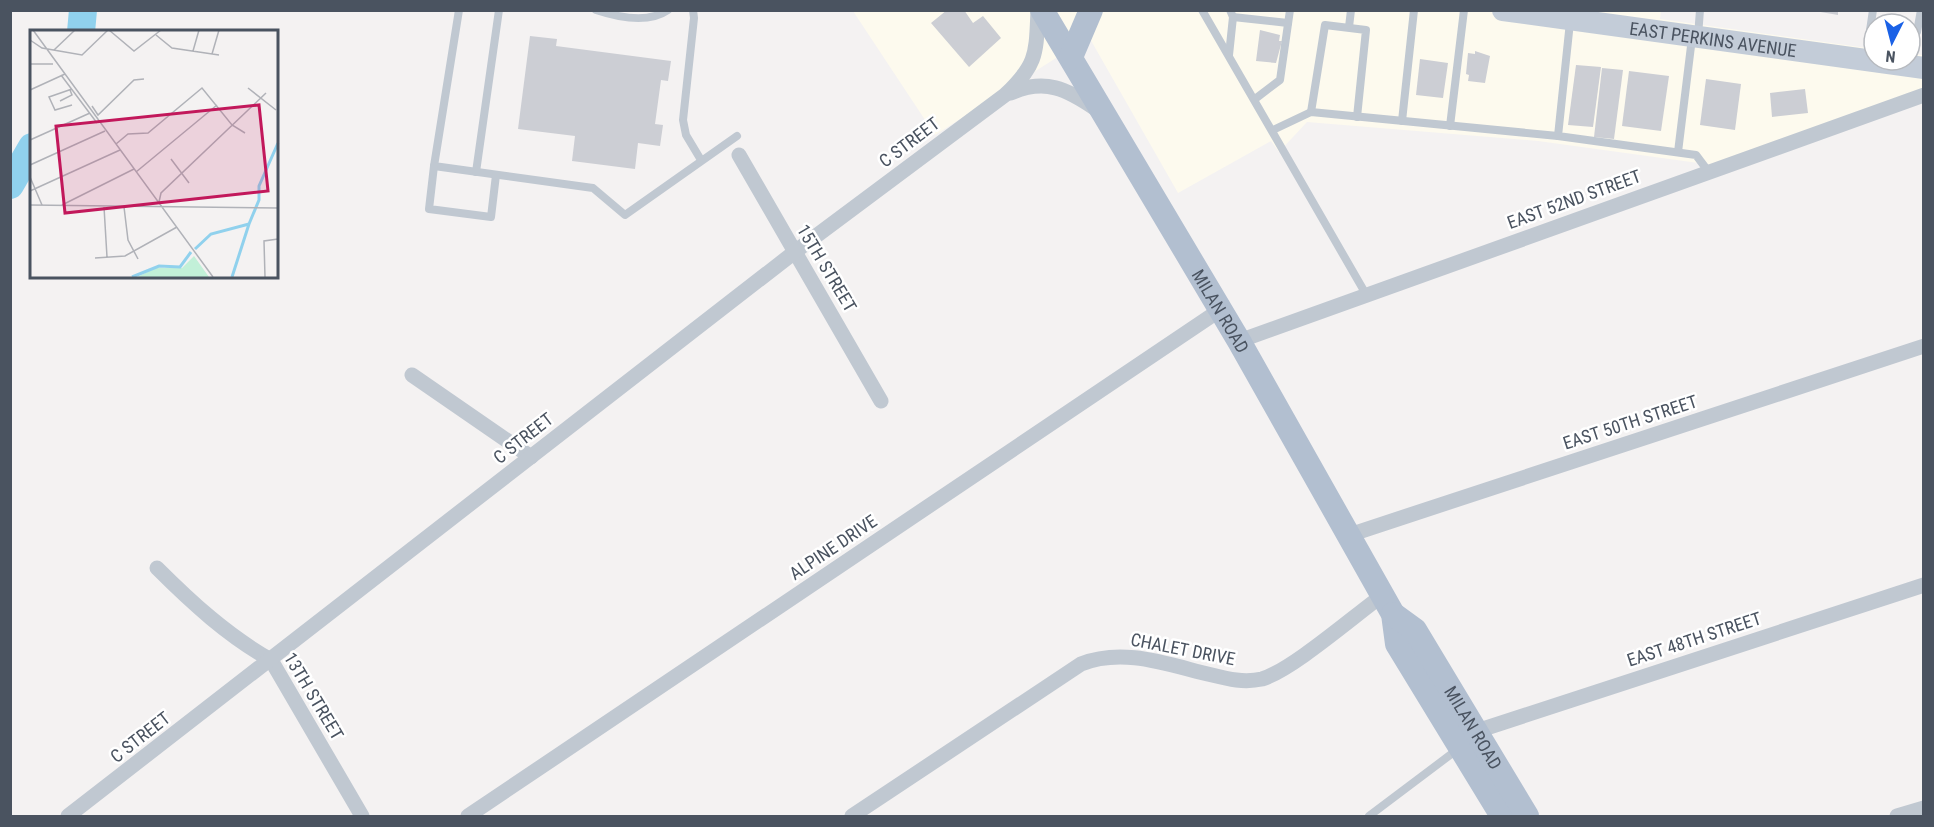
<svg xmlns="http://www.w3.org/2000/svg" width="1934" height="827" font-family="'Roboto Condensed',sans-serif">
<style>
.commercial{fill:#fdfaee}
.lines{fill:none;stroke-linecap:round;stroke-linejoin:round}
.river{stroke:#90d1ed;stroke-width:28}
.building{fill:#ccced4}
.lane{stroke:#c0c8d1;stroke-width:8}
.street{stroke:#c0c8d1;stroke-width:15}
.secondary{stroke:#c3ccd8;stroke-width:22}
.primary{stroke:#b2bfd0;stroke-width:24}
.labels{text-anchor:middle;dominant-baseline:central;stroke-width:5;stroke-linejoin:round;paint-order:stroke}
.street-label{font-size:18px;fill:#4a5360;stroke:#fff}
.inset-river{fill:none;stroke:#90d1ed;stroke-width:3}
.inset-road{fill:none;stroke:#b0b2b8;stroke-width:1.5}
.view{fill:#c2185b;fill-opacity:0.15;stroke:#c2185b;stroke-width:3}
.inset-edge{fill:none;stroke:#4a5360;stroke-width:3}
</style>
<rect width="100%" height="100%" fill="#f4f2f2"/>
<path class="commercial" d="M853,11H1661L1660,19L1874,49V60H1910V54L1923,55V86L1918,94L1713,165L1538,141L1307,122L1279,152L1271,141L1178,193L1089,37L935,135Z"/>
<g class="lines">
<g class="river">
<path d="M81,32L83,10"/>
<path d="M10,185L32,147"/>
</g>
</g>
<g class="building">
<path d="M947,10H964L973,23L983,16L1001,38L969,67L931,23Z"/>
<path d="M1809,10H1838V15Z"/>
<path d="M1260,30L1280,35L1279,41H1282L1276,63L1256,61Z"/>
<path d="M530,36L557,39L556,46L671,61L668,81L661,80L655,124L663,125L660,146L638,143L635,169L572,161L575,136L518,129Z"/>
<path d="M1475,51L1490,56L1485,83L1468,81L1469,75L1466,74L1468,53L1475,54Z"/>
<path d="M1420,59L1448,63L1443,98L1416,95Z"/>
<path d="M1576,65L1601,67L1593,127L1568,125Z"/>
<path d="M1602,68L1623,70L1614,139L1594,137Z"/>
<path d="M1629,71L1669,76L1661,131L1622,126Z"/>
<path d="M1706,79L1741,84L1735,130L1700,125Z"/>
<path d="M1805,89L1808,113L1772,117L1770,93Z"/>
</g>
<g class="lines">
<g class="lane">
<path d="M459,10L434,166L593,188L625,215L737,136"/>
<path d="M596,10C617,17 648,24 668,10"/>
<path d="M693,10L694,18L683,120L686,135L701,160"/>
<path d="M1202,10L1367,296"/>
<path d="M1873,10L1869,37H1874"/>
<path d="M1233,17L1288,23"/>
<path d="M1570,22L1558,136L1696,155L1708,171"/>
<path d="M1349,27L1351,10"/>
<path d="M1698,36L1700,10"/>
<path d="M1910,38L1917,32L1921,10"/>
<path d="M1229,55L1233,17L1230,10"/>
<path d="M1255,99L1280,80L1290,10"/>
<path d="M1311,112L1325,25L1366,30L1357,117"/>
<path d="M1402,121L1414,10"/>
<path d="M1450,126L1464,10"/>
<path d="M1273,130L1311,112L1558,136"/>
<path d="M1678,152L1692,38"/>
<path d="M434,166L429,209L491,217L496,175"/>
<path d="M476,172L499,10"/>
<path d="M1369,816L1458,749"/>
</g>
<g class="street">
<path d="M1011,93C1045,78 1067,89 1096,109"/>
<path d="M739,155L881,401"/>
<path d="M1239,341L1924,95"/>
<path d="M412,375L531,457"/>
<path d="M1349,535L1924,346"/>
<path d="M157,568C192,603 228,636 271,660L362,816"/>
<path d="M1477,731L1924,585"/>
<path d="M68,816L796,251L1005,95C1038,64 1036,53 1038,10"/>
<path d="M468,816L1220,310"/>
<path d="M852,816L1081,664C1124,647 1169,665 1212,675C1228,679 1244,683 1262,679C1292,670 1355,615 1383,595"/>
<path d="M1897,816L1924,808"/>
</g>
<path class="secondary" id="s1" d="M1503,10L1924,68"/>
<g class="primary">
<path id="s2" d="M1042,10L1239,341L1393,614L1397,644L1502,816"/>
<path d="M1071,57L1091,10"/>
<path id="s3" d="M1393,614L1415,630L1527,816"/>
</g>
</g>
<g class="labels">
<g class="street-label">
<text stroke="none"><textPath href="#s1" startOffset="212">EAST PERKINS AVENUE</textPath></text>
<text transform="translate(909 142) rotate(-37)">C STREET</text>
<text transform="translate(1574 199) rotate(-20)">EAST 52ND STREET</text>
<text transform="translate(827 268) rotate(59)">15TH STREET</text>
<text stroke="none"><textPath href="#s2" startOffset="350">MILAN ROAD</textPath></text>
<text transform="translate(1630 422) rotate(-18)">EAST 50TH STREET</text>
<text transform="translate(523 438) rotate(-38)">C STREET</text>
<text transform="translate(833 547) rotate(-34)">ALPINE DRIVE</text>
<text transform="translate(1694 639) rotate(-18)">EAST 48TH STREET</text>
<text transform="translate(1183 649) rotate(11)">CHALET DRIVE</text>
<text transform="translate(314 696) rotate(59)">13TH STREET</text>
<text stroke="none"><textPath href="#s3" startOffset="141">MILAN ROAD</textPath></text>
<text transform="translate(140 737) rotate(-38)">C STREET</text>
</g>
</g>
<g transform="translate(30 30)">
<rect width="248" height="248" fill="#f4f2f2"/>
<path d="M164,226L179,247H107L126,238H152Z" fill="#c2f0d8"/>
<path class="inset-river" d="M219,194L229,170V156L248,113M165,219L181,204L219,194M102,247L129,236L150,237L161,222M202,247L219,194"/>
<path class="inset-road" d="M3,0L183,247M79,0L104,21L131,0M126,5L142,18L189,25M0,10L12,18L52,25L78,0M24,20L45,0M163,21L169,0M182,24L189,0M0,34H23M31,45L67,93M218,58L246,80M42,59L19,67L25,80L42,75M0,60L35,44M30,71L42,65L40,60M62,76L68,85L104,50L114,49M0,110L60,83M86,114L98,104L118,103L172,58L202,95L215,103M141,129L159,153M0,135L75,101M106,142L187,75M0,147L12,175M0,161L90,120M129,172L131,163L236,63M0,175L248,178M32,175L104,139M74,177L77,227M94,177L98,210L108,229M65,228L95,226L147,197M235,247L234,211L248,209"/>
<path class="view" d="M229,75L238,161L35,183L26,96Z"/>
<rect width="248" height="248" class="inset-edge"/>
</g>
<rect width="1934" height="827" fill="none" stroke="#4a5360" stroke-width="24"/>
<g transform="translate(1892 42) rotate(186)"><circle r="28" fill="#ffffff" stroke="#b7babf" stroke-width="1.5"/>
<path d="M0-4.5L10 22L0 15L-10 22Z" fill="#1a61e6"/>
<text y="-9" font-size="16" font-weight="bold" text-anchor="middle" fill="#4a5360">N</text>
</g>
</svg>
